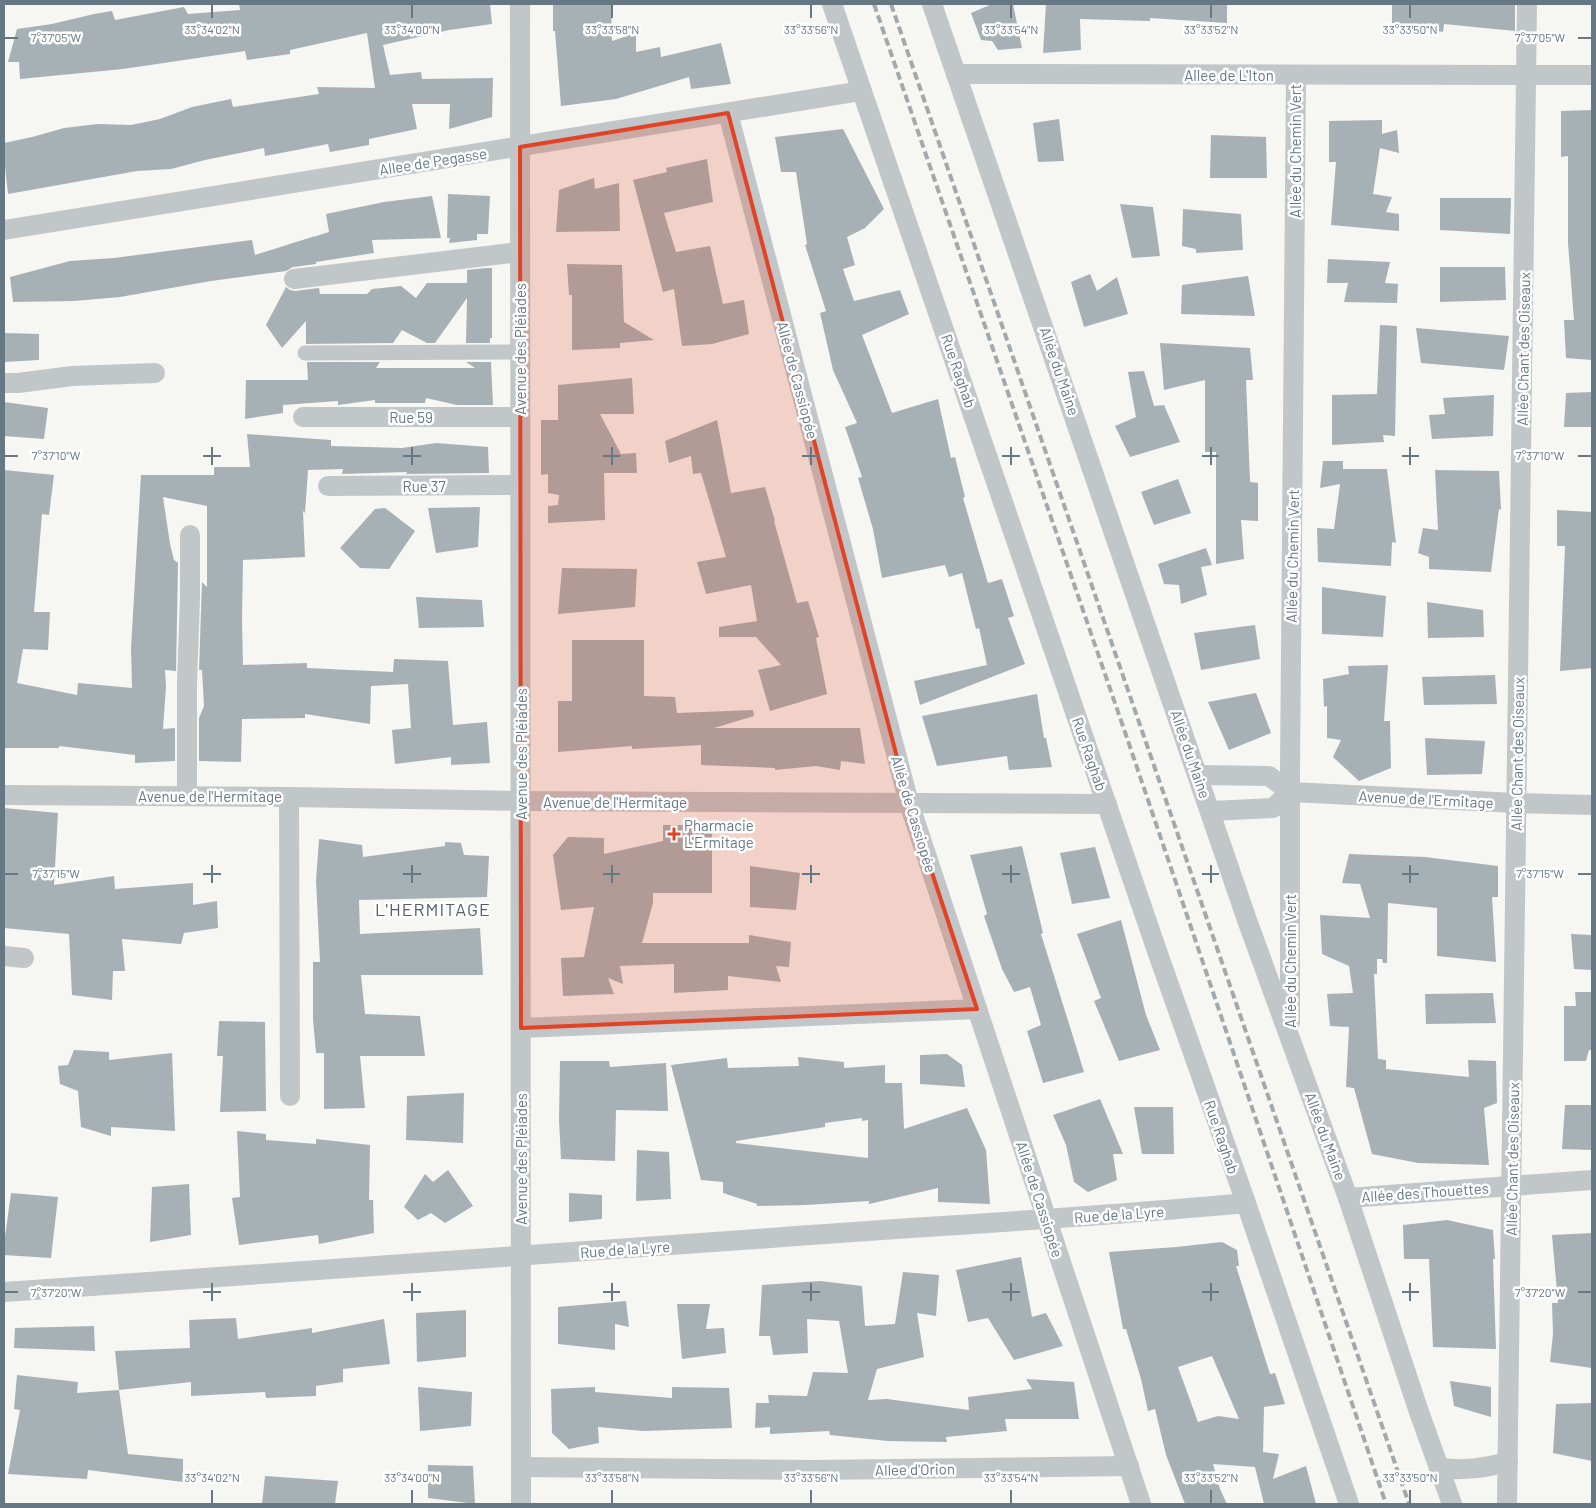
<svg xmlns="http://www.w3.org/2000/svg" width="1596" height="1508" font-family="Barlow,sans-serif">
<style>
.building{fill:#a7b1b5;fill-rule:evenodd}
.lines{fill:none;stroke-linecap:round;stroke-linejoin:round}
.pedestrian{stroke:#c1c6c8;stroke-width:15}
.minor{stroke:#c1c6c8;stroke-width:20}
.rail{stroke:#a2a9ad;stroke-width:4;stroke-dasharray:8 4;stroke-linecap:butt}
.marked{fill:#e34325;fill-opacity:0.2;stroke:#e34325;stroke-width:4;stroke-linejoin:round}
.ticks{fill:none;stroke:#657883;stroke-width:2}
.poi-dot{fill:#e34325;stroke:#fff;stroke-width:2}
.labels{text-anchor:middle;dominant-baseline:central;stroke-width:5;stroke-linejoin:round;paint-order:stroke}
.street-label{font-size:15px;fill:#657883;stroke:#fff}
.poi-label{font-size:15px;fill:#657883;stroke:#fff;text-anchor:start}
.quarter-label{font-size:18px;letter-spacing:1px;fill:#536068;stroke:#fff}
.ticks-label{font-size:12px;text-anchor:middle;fill:#657883;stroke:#fff;stroke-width:5;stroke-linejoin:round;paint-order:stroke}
</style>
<rect width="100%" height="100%" fill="#f6f6f2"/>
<g class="building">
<path d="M239,4H490L492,24L449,30L383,45L390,75L421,72L422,79L493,78L492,117L449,129L450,104H412L417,129L369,139V145L330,152L328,144L265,156L264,148L205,160L171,169L137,171L8,194L4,158V143L32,137L64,128L98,124L131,125L160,119L192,107L231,99L233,107L319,94L317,87L375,88L367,33L290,50V54L247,60L245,51L123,69L20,79L19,62H8L17,29L52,24L94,14L112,11L115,20L184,7L188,14L240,10Z"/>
<path d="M553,4H611L612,41L636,33V52L660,47L661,57L721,43L731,84L691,89L689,77L616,99L561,106L555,31H553Z"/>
<path d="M992,4H1013L1022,48L998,50L992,41L981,40L971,13Z"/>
<path d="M1046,4H1227V23L1150,18V21L1080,19L1081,50L1043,53Z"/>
<path d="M1392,4H1515V31L1444,24L1443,32L1392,23Z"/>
<path d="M1592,110V360L1566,358L1564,320H1574L1568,243V156L1561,157V111Z"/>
<path d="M1059,119L1064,161L1038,162L1033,123Z"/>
<path d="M1382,120V134L1397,130L1399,153L1380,148L1373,194L1392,197L1386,212L1399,214V231L1331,225L1336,162H1329V121Z"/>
<path d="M843,129L884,209L865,228L847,237L855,265L843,269L854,301L900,290L909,314L862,335L892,413L938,399L951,458L955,457L965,497L963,498L988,583L1002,579L1014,616L1008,618L1025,664L920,705L914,681L987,665L979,628L976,629L962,573L949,577L945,565L882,578L873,529L858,478L862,477L845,427L857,423L833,370L820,313L826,311L805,245L807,244L796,172H781L775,137Z"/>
<path d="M1211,135L1266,137L1267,178H1210Z"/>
<path d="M707,159L713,202L664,213L676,252L710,246L723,304L744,300L749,334L712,344L682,346L674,289L663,292L633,180L667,172L666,168Z"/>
<path d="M594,178L595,189L619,183L620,231L556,232L559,190Z"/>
<path d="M448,194L490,196L488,234H477V240L449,243L450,238H447Z"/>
<path d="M432,196L441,238L372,240L374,253L316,262V264L293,267L286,271L211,281L120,297L74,301L13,302L10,277L70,261L114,258L252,240L255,255L312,237L313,236V237L329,232L326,214L384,202Z"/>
<path d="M1440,198H1511L1510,234L1440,230Z"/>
<path d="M1120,204L1153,207L1160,256L1132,258Z"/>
<path d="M1183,209L1241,214L1243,250L1196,253V249L1182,246Z"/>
<path d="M1328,259L1390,262L1385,283L1398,284L1397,303L1344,302L1348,283H1327Z"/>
<path d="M567,264L622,265L624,322L654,340L620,343V348L572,350V295H569Z"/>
<path d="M1440,267H1505L1506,300L1440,302Z"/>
<path d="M487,268H492V338H490V343H466L467,298L435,343H427L402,330L393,343L306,344V321L282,348L266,325L286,287L290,290L295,291L319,288L320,294H367L372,289L401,286L416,298L427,283H467V270Z"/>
<path d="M1090,274L1097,291L1117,277L1128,314L1084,327L1071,282Z"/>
<path d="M1248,276L1255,316L1181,314L1182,285Z"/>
<path d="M1380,325L1397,326L1395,436L1383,435L1384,442L1332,445V395L1377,394Z"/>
<path d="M1416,328L1509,336L1504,370L1421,363Z"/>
<path d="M4,333L39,334V360L4,362Z"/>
<path d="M1160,343L1250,348L1253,380H1246L1250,482L1258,483V521L1241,520L1244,559L1216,564V452H1205V380L1164,390Z"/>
<path d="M307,362H380L376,368H475L466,362H491L493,405H457L426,398L425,403H375V400L338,405V401L283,405V413L245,419L246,380H308Z"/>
<path d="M1144,371L1154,406L1164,405L1180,442L1130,457L1115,426L1136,417L1128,372Z"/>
<path d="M632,378L634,414H600L621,454L636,453L637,473H604L605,520L548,523V506L558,505L559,495L548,493V474L541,475V420H558V385Z"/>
<path d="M1592,392V427H1564L1566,393Z"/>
<path d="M1494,395L1493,436L1432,439L1429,415L1445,414L1443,398Z"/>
<path d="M4,402L48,408L44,439L4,436Z"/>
<path d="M717,420L731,493L765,487L775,521H774L797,603L808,601L819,637L816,638L827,694L770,711L758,670L781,665L756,637H719V627L757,621L751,585L706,594L697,562L726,557L701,473L693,474L691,456L669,463L665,441Z"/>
<path d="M247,434L331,440V446L402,448L436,443L488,447L489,473L406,474L407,472L342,474L343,469L308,470L305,513L303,511L305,557L243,560L242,621L243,665L307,663V668L393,672L394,659L448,661L453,725L487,722L490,763L451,765V757L395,764L392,730L411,728L408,684L371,686L370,724L305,714V718L242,719L241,762L199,761V718L204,706L202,670H199L202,582L207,587V506L163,497L170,544L174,560L178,563L176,671L165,670L166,686L163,729L175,728V761L135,763V755L59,746V748H4V470L54,475L49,515L42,514L34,612H50L48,650L23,649L17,683L77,695L78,683L132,688L131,649L141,475H214V467H250Z"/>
<path d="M1323,461H1343V469H1387L1396,543L1392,542L1391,566L1318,562L1317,528L1334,529L1340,484L1320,488Z"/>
<path d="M1435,470L1499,471L1501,510L1499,509L1491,572L1429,569V557L1418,553L1423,528L1438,530Z"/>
<path d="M1178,479L1191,513L1154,525L1141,492Z"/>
<path d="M480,507L478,547L436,553L428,508Z"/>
<path d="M385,508L415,531L389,569L360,568L340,548L375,509Z"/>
<path d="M1557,510L1592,512V668L1560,671L1565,546H1557Z"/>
<path d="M1206,548L1212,565L1201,567L1207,595L1181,604L1179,585L1164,584L1158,564Z"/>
<path d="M562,568L637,569L635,607L558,614Z"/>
<path d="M1322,587L1386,596L1383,637L1322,634Z"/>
<path d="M416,597L482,600L484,627L419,628Z"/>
<path d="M1427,602L1483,610L1484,637L1428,638Z"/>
<path d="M1255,625L1260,659L1201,670L1194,633Z"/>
<path d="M572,640H644V696L675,697L677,713L753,710L754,716L714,728H860L865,764L841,761L840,770L816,766L775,770V768L701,765V745L632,749V746L558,752V701H572Z"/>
<path d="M1388,665L1384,721H1390L1391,768L1359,781L1333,757L1341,740L1327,738V706L1324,707L1323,679L1349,674L1348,666Z"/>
<path d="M1495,675L1497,704L1424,705L1422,677Z"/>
<path d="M1256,693L1271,733L1229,750L1208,702Z"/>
<path d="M1037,694L1044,738H1046L1052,767L1009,770L1007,756L937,766L922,716Z"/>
<path d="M1425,738L1485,741L1482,774L1427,775Z"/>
<path d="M4,808L58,813L54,885L114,876L115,889L193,883V905L217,901L218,928L184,933L181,944L122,939L125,971H113L112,1000L72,995L69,934L4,928Z"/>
<path d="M663,825H712V893H653V903L642,943H749V935L791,942L789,967L776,966L781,982L728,976V990L674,993V964L620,966L623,984L608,978L614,994L563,996L561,958L584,957L594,907L561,910L553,855L568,837L604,838V854L663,841Z"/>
<path d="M319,839L362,845L363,857L445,846V842L461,843L464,855L489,856L487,897L359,900L360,934L480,928L483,975H361L365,1014L420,1016L425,1056H360L365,1108L324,1109V1053H316L313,1019V962H320L316,881Z"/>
<path d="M1022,846L1043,933L1041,934L1084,1072L1043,1083L1027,1031L1041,1025L1030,987L1014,992L1002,969L984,916L987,914L970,855Z"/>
<path d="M1095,847L1110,898L1072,904L1060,853Z"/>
<path d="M1349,854L1425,857L1498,866V897H1492L1496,962L1437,956V908L1388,903L1387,963H1383L1382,959H1377V974H1374L1378,1059L1386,1060V1069L1469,1077L1468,1060L1496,1061L1497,1103L1484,1108L1489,1165L1418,1163L1372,1154L1354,1088L1346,1087L1349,1027L1330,1026L1327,994L1353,993L1349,966L1322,954L1320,915L1370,918L1360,884L1342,883Z"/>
<path d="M750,866L800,873L796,910L750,907Z"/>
<path d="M1121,920L1146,1015L1160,1050L1119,1061L1094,1001L1101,998L1077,934Z"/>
<path d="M1571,934L1592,935V970L1574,969Z"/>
<path d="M1575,992H1592V1050H1589L1586,1061H1564V1006H1576Z"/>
<path d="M1493,993L1496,1023L1426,1024L1425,994Z"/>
<path d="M219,1021L265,1022L266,1111L220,1112L223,1056H217Z"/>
<path d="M74,1050L109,1052V1060L172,1053L175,1131L111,1127V1136L81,1127L78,1091L60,1084L58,1066L68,1065Z"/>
<path d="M947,1054L962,1065L965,1087L920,1084V1055Z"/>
<path d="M798,1057L844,1062V1068L885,1065V1083H902L904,1129L967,1108L986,1150L990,1204L938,1202V1188L869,1204V1201L806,1205L757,1206V1204L723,1193V1182L701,1180L671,1065L727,1058L728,1068L799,1066ZM862,1118V1121L868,1120V1158L736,1143V1141L825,1127V1123Z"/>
<path d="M560,1061H609L610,1067L666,1063L668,1111L616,1110L615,1161L561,1159L559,1120Z"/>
<path d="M464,1093L463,1143L406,1140L407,1096Z"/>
<path d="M1100,1099L1123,1154H1113L1117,1180L1088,1192L1074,1182L1066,1145L1053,1115Z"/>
<path d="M1565,1105H1592V1150L1562,1149Z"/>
<path d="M1134,1107H1173L1174,1154H1142Z"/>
<path d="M237,1131L266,1134V1140L316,1144V1139L370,1145L369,1200H373L374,1233L319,1244L318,1235L239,1245L232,1198L240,1197Z"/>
<path d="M637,1150L669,1152L671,1199L636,1201Z"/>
<path d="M448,1170L473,1206L445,1223L431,1213L418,1220L404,1207L425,1174L433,1182Z"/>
<path d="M189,1184L191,1235L150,1242L152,1187Z"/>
<path d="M11,1193L58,1197L51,1258L4,1255V1244Z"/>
<path d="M569,1193L602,1195V1219L569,1222Z"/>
<path d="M1447,1220L1493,1230L1495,1259H1493L1496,1349L1433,1347L1429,1259H1404L1403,1225Z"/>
<path d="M1592,1233V1368L1550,1362L1553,1334L1552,1303H1558L1552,1235Z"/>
<path d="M1222,1242L1237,1250L1239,1266H1236L1270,1374L1275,1373L1285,1404L1264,1407L1263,1452L1279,1454L1273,1479L1306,1466L1316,1504H1264L1255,1467L1213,1464L1220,1489L1227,1504H1185L1166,1455L1155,1409L1148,1411L1141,1379L1126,1329H1123L1109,1252L1176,1247ZM1212,1356L1239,1419L1218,1416L1198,1422L1178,1367Z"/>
<path d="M1021,1257L1032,1317L1046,1313L1063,1346L1014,1360L988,1318L968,1322L956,1270Z"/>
<path d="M903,1272L939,1275L936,1316L917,1313L924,1357L877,1369L868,1400L887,1399L969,1410L968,1397L1032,1389L1026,1379L1074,1382L1079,1419H1005L1007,1431L946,1437L947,1442L888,1441L830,1435L829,1431L770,1434V1427L755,1428L756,1403H769L768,1395L807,1396L813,1372L848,1373L839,1321L807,1319L808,1353L773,1355L770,1336H759L762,1285L820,1281L862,1286L865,1326L895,1324Z"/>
<path d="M626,1301L629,1327L615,1324V1350L558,1344V1307Z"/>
<path d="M677,1304H710L706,1329L724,1328L726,1353L682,1359Z"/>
<path d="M466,1310V1357L417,1362L416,1313Z"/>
<path d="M236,1318L238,1339L312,1328V1333L384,1319L390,1364L343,1369V1382L316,1386V1396L266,1398L265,1392L191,1396V1382L119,1390L115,1351L190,1348L189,1320Z"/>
<path d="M94,1326L95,1351L14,1348L15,1328Z"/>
<path d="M17,1375L78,1382L77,1393L119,1390L128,1454L183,1459V1482L88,1470L87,1479L8,1474L20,1410L14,1409Z"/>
<path d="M1450,1381L1491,1387V1417L1454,1406Z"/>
<path d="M418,1387L472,1392L471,1426L420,1431Z"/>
<path d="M595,1387V1392L672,1398V1387L729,1388L732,1428L643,1431L598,1427L599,1443L569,1449L552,1433L551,1389Z"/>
<path d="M1592,1403V1461L1553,1453L1556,1404Z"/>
<path d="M428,1465L473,1466L475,1504L428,1498Z"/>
<path d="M265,1476L338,1481L335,1504H262Z"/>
</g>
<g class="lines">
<path class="pedestrian" d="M305,353L520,352"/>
<g class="minor">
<path d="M520,4L521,1504"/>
<path d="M832,4L1156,948L1246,1203L1349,1504"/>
<path d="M932,4L1247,920L1348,1198L1419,1412L1452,1504"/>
<path d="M956,74L1592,75"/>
<path d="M728,113L909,803L1141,1504"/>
<path d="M4,230L861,91"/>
<path d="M294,279L520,252"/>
<path d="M4,383H18L72,376L155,373"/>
<path d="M303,417H520"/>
<path d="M328,486L520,485"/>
<path d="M1198,775L1269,776L1290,792L1516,803L1592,805"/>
<path d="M4,795L289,797L521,801L1107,804"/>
<path d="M187,796V683L190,598V535"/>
<path d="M289,797L290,1096"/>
<path d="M1211,811L1273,808L1290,792"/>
<path d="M4,956L24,958"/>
<path d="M1290,1023V771L1296,75"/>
<path d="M521,1028L977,1009"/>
<path d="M1348,1198L1592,1180"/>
<path d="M4,1292C260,1275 516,1257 771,1238C930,1226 1088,1218 1246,1203"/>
<path d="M521,1467L813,1470L1129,1466"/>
<path d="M1440,1468C1465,1471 1483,1468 1508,1462"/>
<path d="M1507,1504L1527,4"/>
</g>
<g class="rail">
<path d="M874,4L1126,735L1386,1504"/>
<path d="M891,4L1409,1504"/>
</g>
</g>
<path class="marked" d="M728,113L909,803L977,1009L521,1028L520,147Z"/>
<path class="ticks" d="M212,5V18M412,5V18M612,5V18M811,5V18M1011,5V18M1211,5V18M1410,5V18M5,38H18M1578,38H1591M212,447V465M412,447V465M612,447V465M811,447V465M1011,447V465M1211,447V465M1410,447V465M5,456H18M203,456H221M403,456H421M603,456H620M802,456H820M1002,456H1020M1202,456H1219M1402,456H1419M1578,456H1591M212,865V883M412,865V883M612,865V883M811,865V883M1011,865V883M1211,865V883M1410,865V883M5,874H18M203,874H221M403,874H421M603,874H620M802,874H820M1002,874H1020M1202,874H1219M1402,874H1419M1578,874H1591M212,1283V1301M412,1283V1301M612,1283V1301M811,1283V1301M1011,1283V1301M1211,1283V1301M1410,1283V1301M5,1292H18M203,1292H221M403,1292H421M603,1292H620M802,1292H820M1002,1292H1020M1202,1292H1219M1402,1292H1419M1578,1292H1591M212,1490V1503M412,1490V1503M612,1490V1503M811,1490V1503M1011,1490V1503M1211,1490V1503M1410,1490V1503"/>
<path class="poi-dot" d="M671.5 826.5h5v5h5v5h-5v5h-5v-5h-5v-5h5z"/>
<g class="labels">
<g class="street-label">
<text x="1229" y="75">Allee de L'Iton</text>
<text transform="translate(1295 151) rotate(-90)">Allée du Chemin Vert</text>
<text transform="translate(433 161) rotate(-9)">Allee de Pegasse</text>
<text transform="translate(520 349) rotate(-90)">Avenue des Pléiades</text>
<text transform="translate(1523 349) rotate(-89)">Allée Chant des Oiseaux</text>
<text transform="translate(959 371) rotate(71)">Rue Raghab</text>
<text transform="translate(1060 371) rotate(71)">Allée du Maine</text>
<text transform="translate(798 380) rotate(75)">Allée de Cassiopée</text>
<text x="411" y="417">Rue 59</text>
<text x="424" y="486">Rue 37</text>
<text transform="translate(1292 556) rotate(-89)">Allée du Chemin Vert</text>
<text transform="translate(521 754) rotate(-90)">Avenue des Pléiades</text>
<text transform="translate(1090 754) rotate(71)">Rue Raghab</text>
<text transform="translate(1191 754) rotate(71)">Allée du Maine</text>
<text transform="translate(1517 754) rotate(-89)">Allée Chant des Oiseaux</text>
<text x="210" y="796">Avenue de l'Hermitage</text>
<text transform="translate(1426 799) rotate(3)">Avenue de l'Ermitage</text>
<text x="615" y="802">Avenue de l'Hermitage</text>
<text transform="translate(914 814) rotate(73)">Allée de Cassiopée</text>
<text transform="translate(1290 961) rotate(-90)">Allée du Chemin Vert</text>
<text transform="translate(1326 1136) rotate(70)">Allée du Maine</text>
<text transform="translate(1222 1137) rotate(71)">Rue Raghab</text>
<text transform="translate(521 1159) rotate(-90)">Avenue des Pléiades</text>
<text transform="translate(1512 1159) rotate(-89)">Allée Chant des Oiseaux</text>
<text transform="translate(1425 1192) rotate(-4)">Allée des Thouettes</text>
<text transform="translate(1040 1199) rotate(72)">Allée de Cassiopée</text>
<text transform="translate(1119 1214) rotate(-4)">Rue de la Lyre</text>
<text transform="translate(625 1249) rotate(-4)">Rue de la Lyre</text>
<text transform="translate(915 1469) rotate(-1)">Allee d'Orion</text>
</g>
<g class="poi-label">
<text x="684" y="825">Pharmacie<tspan x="684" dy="17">L'Ermitage</tspan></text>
</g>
<g class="quarter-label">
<text x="433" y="909">L'HERMITAGE</text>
</g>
</g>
<g class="ticks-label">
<text x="212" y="34">33°34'02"N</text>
<text x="412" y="34">33°34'00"N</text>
<text x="612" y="34">33°33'58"N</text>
<text x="811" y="34">33°33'56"N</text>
<text x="1011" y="34">33°33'54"N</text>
<text x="1211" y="34">33°33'52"N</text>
<text x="1410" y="34">33°33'50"N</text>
<text x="1540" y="42">7°37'05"W</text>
<text x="56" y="42">7°37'05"W</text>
<text x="1540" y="460">7°37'10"W</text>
<text x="56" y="460">7°37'10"W</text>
<text x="1540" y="878">7°37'15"W</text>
<text x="56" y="878">7°37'15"W</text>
<text x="1540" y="1297">7°37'20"W</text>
<text x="56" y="1297">7°37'20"W</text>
<text x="212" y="1482">33°34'02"N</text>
<text x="412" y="1482">33°34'00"N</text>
<text x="612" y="1482">33°33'58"N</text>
<text x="811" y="1482">33°33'56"N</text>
<text x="1011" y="1482">33°33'54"N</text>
<text x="1211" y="1482">33°33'52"N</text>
<text x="1410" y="1482">33°33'50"N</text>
</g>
<rect width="1596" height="1508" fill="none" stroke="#657883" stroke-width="10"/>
</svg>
